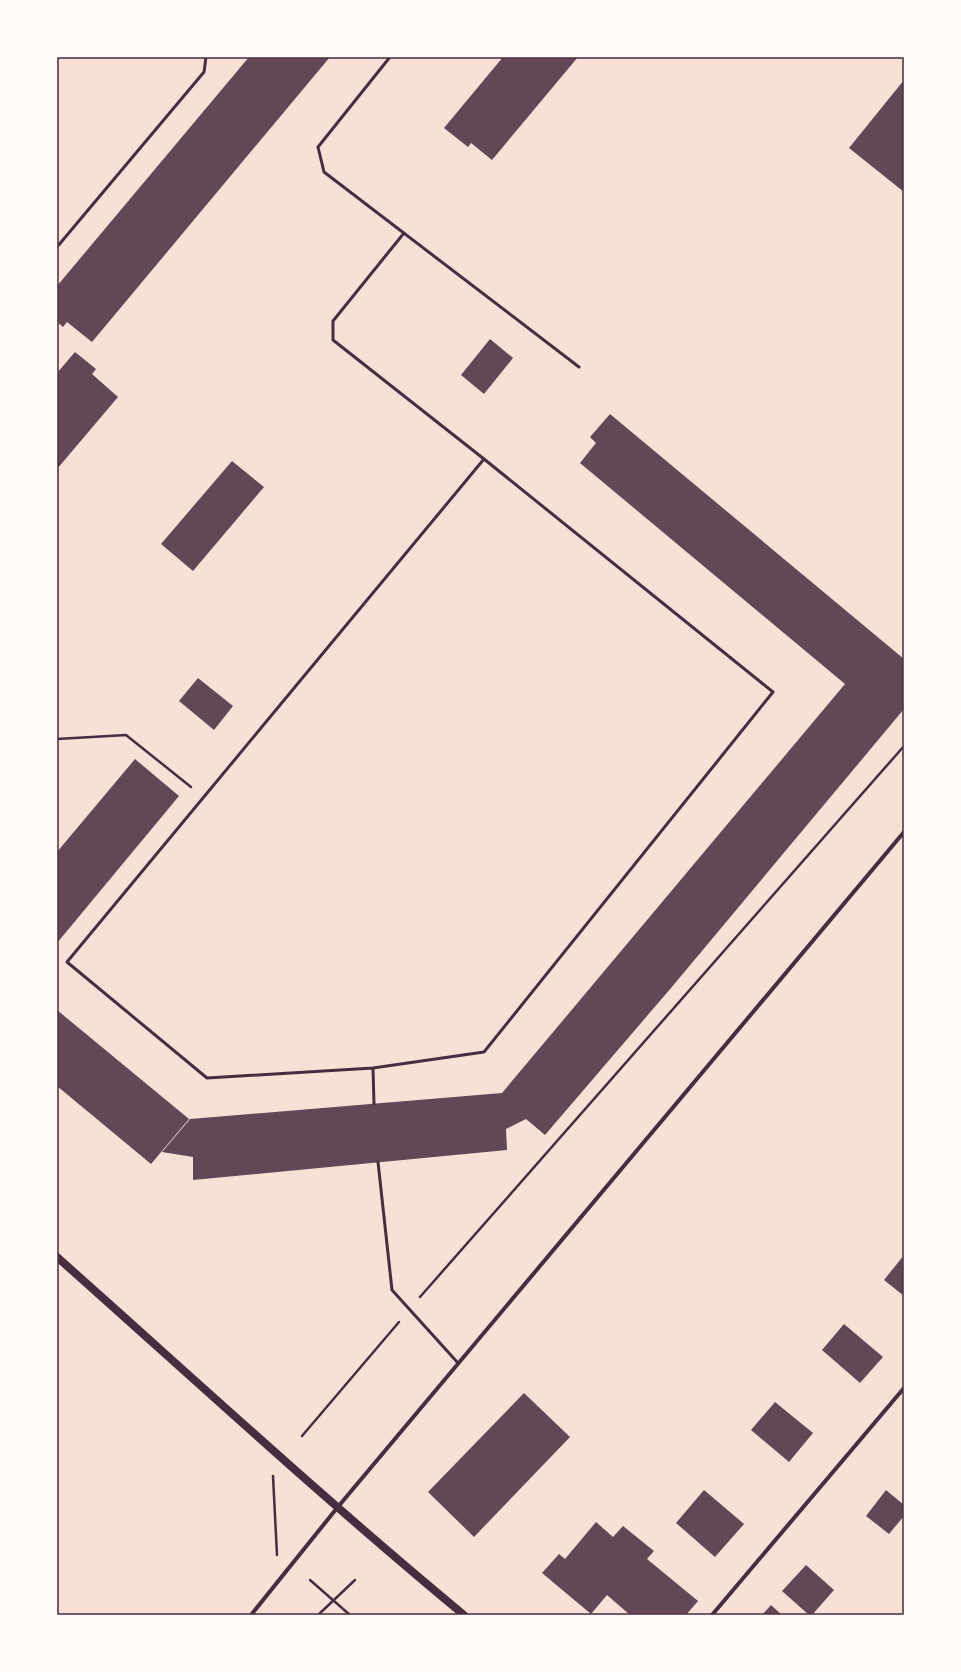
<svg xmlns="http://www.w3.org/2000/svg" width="961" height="1672" font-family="'PT Sans',sans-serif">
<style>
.building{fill:#644757}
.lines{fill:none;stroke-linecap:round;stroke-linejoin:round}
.path{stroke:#4a2c40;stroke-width:2.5}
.service{stroke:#4a2c40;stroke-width:3}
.minor{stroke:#4a2c40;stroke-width:4}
.secondary{stroke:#4a2c40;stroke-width:8}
.neatline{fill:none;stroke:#4a2c40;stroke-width:1.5}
</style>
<rect width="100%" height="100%" fill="#f7e1d7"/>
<g class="building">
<path d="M249,57H330L92,342L67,322L63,327L57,322V286Z"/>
<path d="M503,57H578L492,160L471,143L468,147L444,128Z"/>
<path d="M904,80V192L849,148Z"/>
<path d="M490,339L513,358L484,394L461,375Z"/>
<path d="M75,352L96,369L92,374L118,397L57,469V373Z"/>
<path d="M610,414L904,659V709L671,988L545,1135L526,1119L506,1129L507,1150L193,1180V1157L162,1152L190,1119L502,1093L845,684L580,463L596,443L590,437Z"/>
<path d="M232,461L264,487L193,571L161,544Z"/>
<path d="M198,678L233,706L214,730L179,701Z"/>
<path d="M135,759L179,796L57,943V852Z"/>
<path d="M57,1010L189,1119L151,1164L57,1086Z"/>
<path d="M904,1255V1296L884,1280Z"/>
<path d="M844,1324L883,1357L860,1383L822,1350Z"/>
<path d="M524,1393L570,1437L474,1537L428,1492Z"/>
<path d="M775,1402L813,1433L789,1462L751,1430Z"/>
<path d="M704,1490L744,1524L715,1557L676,1523Z"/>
<path d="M886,1490L904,1505V1516L889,1534L866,1516Z"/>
<path d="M596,1522L613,1537L623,1526L654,1551L647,1559L698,1601L686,1615H630L607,1595L591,1614L542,1573L559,1554L565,1559Z"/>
<path d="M806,1565L834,1590L812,1615H809L782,1591Z"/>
<path d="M771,1605L782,1615H762Z"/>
</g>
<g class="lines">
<g class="path">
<path d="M57,739L126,735L191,787"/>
<path d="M420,1297L904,746"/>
<path d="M302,1436L399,1322"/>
<path d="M273,1476L277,1555"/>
<path d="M310,1580L350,1615"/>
<path d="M318,1615L355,1580"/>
</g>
<g class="service">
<path d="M390,57L318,147L324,172L579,367"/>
<path d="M404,233L333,321V340L484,459"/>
<path d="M57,247L204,72L206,57"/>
<path d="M373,1068L484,1052L773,692L484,459L67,962L207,1078L373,1068L374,1104"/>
<path d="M378,1162L392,1290L458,1363"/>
</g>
<g class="minor">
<path d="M251,1615L337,1508L904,832"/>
<path d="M712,1615L904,1388"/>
</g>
<path class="secondary" d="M57,1257C192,1377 325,1500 464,1615"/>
</g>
<rect width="961" height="1672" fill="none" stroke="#fffaf5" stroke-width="116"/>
<rect x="58" y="58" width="845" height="1556" class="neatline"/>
</svg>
